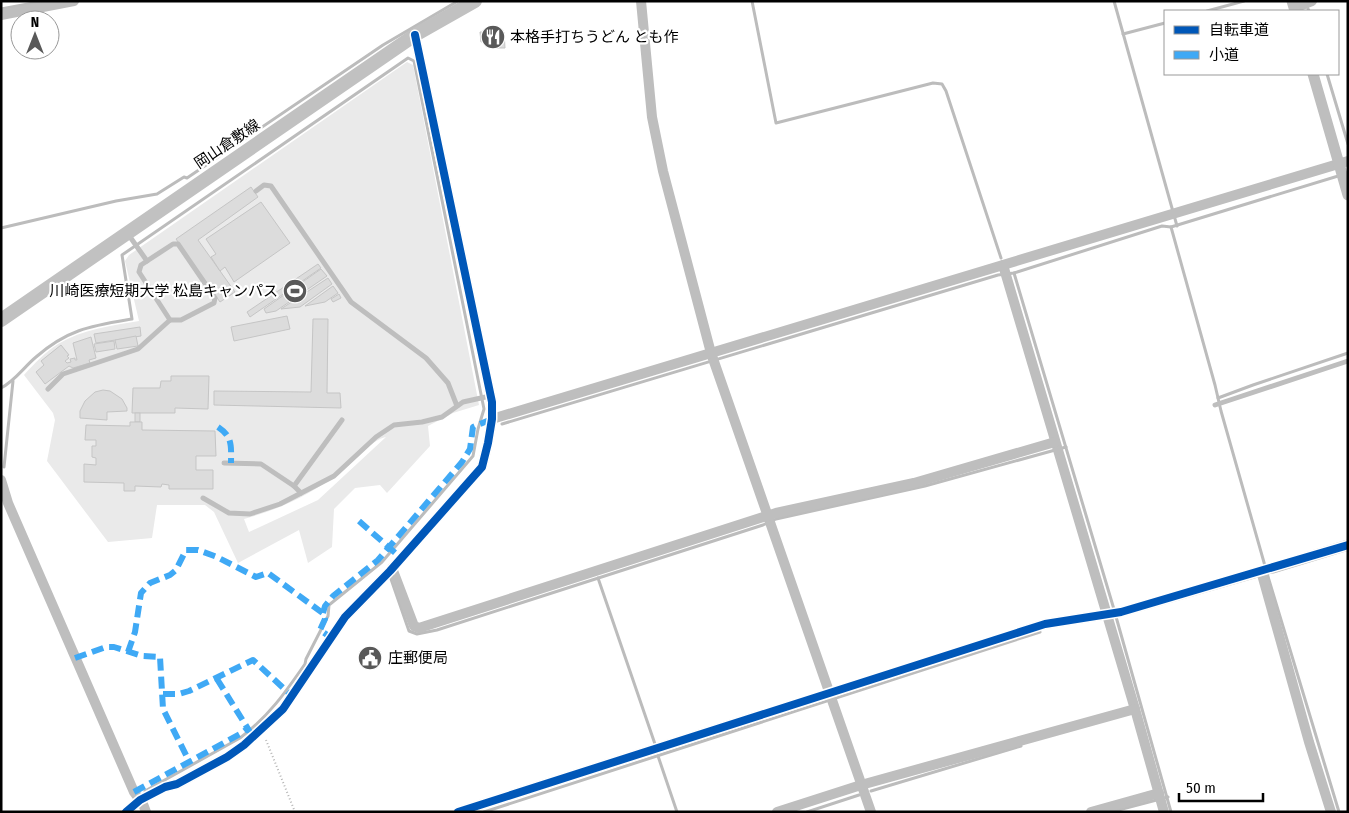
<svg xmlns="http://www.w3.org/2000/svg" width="1349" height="813" font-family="'Fira Sans Condensed','Noto Sans JP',sans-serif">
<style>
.green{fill:#eaeaea;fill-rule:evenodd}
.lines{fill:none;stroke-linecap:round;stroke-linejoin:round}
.stream{stroke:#bcbcbc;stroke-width:3}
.building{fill:#dcdcdc;stroke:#c5c5c5}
.path{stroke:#b8b8b8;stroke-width:2;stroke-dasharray:1 2.5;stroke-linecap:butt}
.service{stroke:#bebebe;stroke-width:5}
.minor{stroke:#bebebe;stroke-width:10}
.tertiary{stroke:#bebebe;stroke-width:11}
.secondary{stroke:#c1c1c1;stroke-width:14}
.quiet{stroke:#3fa9f5;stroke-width:6;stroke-dasharray:12 6;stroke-linecap:butt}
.cycleway-casing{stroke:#fff;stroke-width:11}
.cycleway{stroke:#0057b8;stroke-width:8}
.labels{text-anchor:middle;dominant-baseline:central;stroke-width:4.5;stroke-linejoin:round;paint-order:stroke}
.poi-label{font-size:15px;fill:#000;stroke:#fff;text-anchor:start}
.street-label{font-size:15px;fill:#000;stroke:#fff}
</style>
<rect width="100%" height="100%" fill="#fff"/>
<path class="green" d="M407,62L413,65L479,405L453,413L428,426L430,446L387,493L380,485L355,488L334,509L332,547L308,563L299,530L238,563L214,512L205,505H157L152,538L108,542L47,461L55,420L53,413L24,375C34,364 45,352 58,344C83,329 111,326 139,321L125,261L129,255ZM386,437L318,500L249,532L244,519C281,509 314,493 344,469C356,460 371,440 386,437Z"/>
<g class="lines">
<g class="stream">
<path d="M752,1L776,123L933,83L942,84L946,91L1001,258"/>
<path d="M1114,1L1177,226"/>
<path d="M1306,4L1309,11"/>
<path d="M1,9L44,1"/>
<path d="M1207,11L1244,1"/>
<path d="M1123,34L1165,23"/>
<path d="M1327,74L1348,144"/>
<path d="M1,228L116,201L157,194L184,177L187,178L383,45L458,1"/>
<path d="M1014,273L1113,606L1171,812"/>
<path d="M1,388C15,381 24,367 36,357C68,329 91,326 132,319L122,255L408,58L414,61L484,409L478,429L473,456L382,562L329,605L328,616L306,659L305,664C285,693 269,716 240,738L145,791"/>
<path d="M1218,398L1253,385L1348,353"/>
<path d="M502,424L998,275L1014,273L1162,226L1171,227"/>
<path d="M4,467L13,381"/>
<path d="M598,578L656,747"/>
<path d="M391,579L409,631L417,634L437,630L763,525L776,519L925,486L1066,447"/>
<path d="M658,756L677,812"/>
<path d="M871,791L1021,746"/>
<path d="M484,812L1040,632"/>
<path d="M807,812L859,795"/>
<path d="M1111,812L1168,797"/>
<path d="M1339,812L1269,580L1221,411L1215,385L1171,227L1348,173"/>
</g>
</g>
<g class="building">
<path d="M480,32H504L505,48H497V42H481Z"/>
<path d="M251,187L258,197L198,240L235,292L220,302L176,239Z"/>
<path d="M261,202L290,243L234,282L225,267L220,271L211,257L216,254L206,239Z"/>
<path d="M318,264L321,268L250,317L247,312Z"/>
<path d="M321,269L327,276L276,311L266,313L264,309Z"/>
<path d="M328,278L332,284L300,307L281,309Z"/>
<path d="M333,286L338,293L325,302L305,306Z"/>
<path d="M339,294L341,298L333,302L331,299Z"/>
<path d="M287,316L290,329L234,341L231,327Z"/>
<path d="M313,319H328L327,393H340L341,408L214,405V391L311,392Z"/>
<path d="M140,327L141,336L96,343L94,334Z"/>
<path d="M136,336L138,346L117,349L115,340Z"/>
<path d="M91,337L96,358L89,360L90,363L73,368L69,366L45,384L36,372L44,365L41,361L61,345L69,355L67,356L69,358L65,361L67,363L71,362L70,359L75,358V360H77L73,343Z"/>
<path d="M114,341L115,349L96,352L94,344Z"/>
<path d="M171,376H209L208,409L175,408V413H132L133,388H160L161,381H171Z"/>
<path d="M103,390L110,391L122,399L127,408V411L107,412V420L80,418V411L85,401L95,392Z"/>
<rect x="135" y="413" width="5" height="9"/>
<path d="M130,422H142V430L215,431L216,456H196V470H213V489H169V485L162,484L161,487L135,486V491H124V483L84,482V464L96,465V458L92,457V446H96V440H85L86,425L130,426Z"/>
</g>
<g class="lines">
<path class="path" d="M266,740L295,812"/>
<g class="service">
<path d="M256,191L264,185L271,186L351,302L426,358L448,383L457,406"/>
<path d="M147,261L173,244H178L215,298L214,303L181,320H170"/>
<path d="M48,389L63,374L138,349L170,320L139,272L141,265L147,261L128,234"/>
<path d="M1215,405L1348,361"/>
<path d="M224,463L261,464L294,486L301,493"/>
<path d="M294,486L342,420"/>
<path d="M203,498L229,513L250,514L280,504L334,476L376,437L394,425L422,422L442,417L463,402L490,396"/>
</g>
<g class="minor">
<path d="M641,1L652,117L663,171L711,353L871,812"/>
<path d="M1294,8L1312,1"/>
<path d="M1,15L74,1"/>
<path d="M1003,265L1135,709L1164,812"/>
<path d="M492,419L1348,161"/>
<path d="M1,480L8,503L134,792L143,804L146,812"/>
<path d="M392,568L414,626L419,628L776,513L914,483L1055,442"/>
<path d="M1261,571L1309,742L1331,812"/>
<path d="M126,812L140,800L165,787L177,784L227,757L244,745L283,709L345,617L390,571L482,467L488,443L492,419V402L415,35"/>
<path d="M458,812L1045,624L1121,612L1273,568"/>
<path d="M777,812L861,785L1135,709"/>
<path d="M1091,812L1159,793"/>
</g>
<g class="tertiary">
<path d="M1292,1L1295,11"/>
<path d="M1313,74L1348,195"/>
<path d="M1273,568L1348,545"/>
</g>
<path class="secondary" d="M1,320L415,35L475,1"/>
<g class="quiet">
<path d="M218,427C233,437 231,446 231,463"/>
<path d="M359,521L401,558"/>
<path d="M323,613L325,606L333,596L378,560L462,462L470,449L473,427L492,419"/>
<path d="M128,652L135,632L141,593L150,583L170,575L176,570L186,550H198L217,557L256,577L268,573L324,614L325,619L320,630L330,637"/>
<path d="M75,658L106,647H114L142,656L160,657L163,709L189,761"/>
<path d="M217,679L250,732"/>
<path d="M163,694H179L189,691L253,660L292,696"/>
<path d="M134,792L242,733L247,729"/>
</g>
<g class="cycleway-casing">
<g id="cycleway">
<path d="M126,812L140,800L165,787L177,784L227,757L244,745L283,709L345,617L390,571L482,467L488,443L492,419V402L415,35"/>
<path d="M458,812L1045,624L1121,612L1348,545"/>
</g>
</g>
<use href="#cycleway" class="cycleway"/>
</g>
<defs>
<g id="restaurant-disc" transform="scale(1.25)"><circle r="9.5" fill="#595959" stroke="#fff"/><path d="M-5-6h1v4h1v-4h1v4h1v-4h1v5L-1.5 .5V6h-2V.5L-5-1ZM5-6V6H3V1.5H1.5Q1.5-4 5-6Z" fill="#fff"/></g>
<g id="stadium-disc" transform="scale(1.25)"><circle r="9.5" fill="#595959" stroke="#fff"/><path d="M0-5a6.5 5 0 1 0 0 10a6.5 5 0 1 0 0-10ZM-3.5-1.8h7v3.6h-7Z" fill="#fff"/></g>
<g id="civic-disc" transform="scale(1.25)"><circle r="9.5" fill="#595959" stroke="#fff"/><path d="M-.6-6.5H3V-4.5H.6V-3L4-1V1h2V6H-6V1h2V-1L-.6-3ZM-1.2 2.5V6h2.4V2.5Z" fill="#fff"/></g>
</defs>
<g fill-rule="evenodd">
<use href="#restaurant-disc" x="493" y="37"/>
<use href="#stadium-disc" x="295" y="291"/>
<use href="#civic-disc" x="370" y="658"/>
</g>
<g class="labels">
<g class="poi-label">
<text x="510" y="37">本格手打ちうどん とも作</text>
<text x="278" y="291" text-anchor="end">川崎医療短期大学 松島キャンパス</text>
<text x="388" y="658">庄郵便局</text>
</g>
<g class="street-label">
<text transform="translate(227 144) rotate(-34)">岡山倉敷線</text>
</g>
</g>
<rect width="1349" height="813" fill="none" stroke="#000000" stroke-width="5"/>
<rect x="1164" y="10" width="175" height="65" fill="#ffffff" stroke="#999999"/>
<rect x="1174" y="26" width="25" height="8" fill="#0057b8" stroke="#999999"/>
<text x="1209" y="35" font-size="15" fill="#000000">自転車道</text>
<rect x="1174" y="51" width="25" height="8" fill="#3fa9f5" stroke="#999999"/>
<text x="1209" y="60" font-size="15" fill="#000000">小道</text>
<g transform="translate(35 35)"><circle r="24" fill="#ffffff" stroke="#999999"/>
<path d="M0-4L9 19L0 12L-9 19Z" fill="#595959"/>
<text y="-8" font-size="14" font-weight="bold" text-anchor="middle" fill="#000000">N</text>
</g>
<path d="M1179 793v8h84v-8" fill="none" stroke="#000000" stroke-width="2.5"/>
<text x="1186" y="793" font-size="15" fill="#000000" stroke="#ffffff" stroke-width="4" paint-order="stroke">50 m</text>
</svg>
